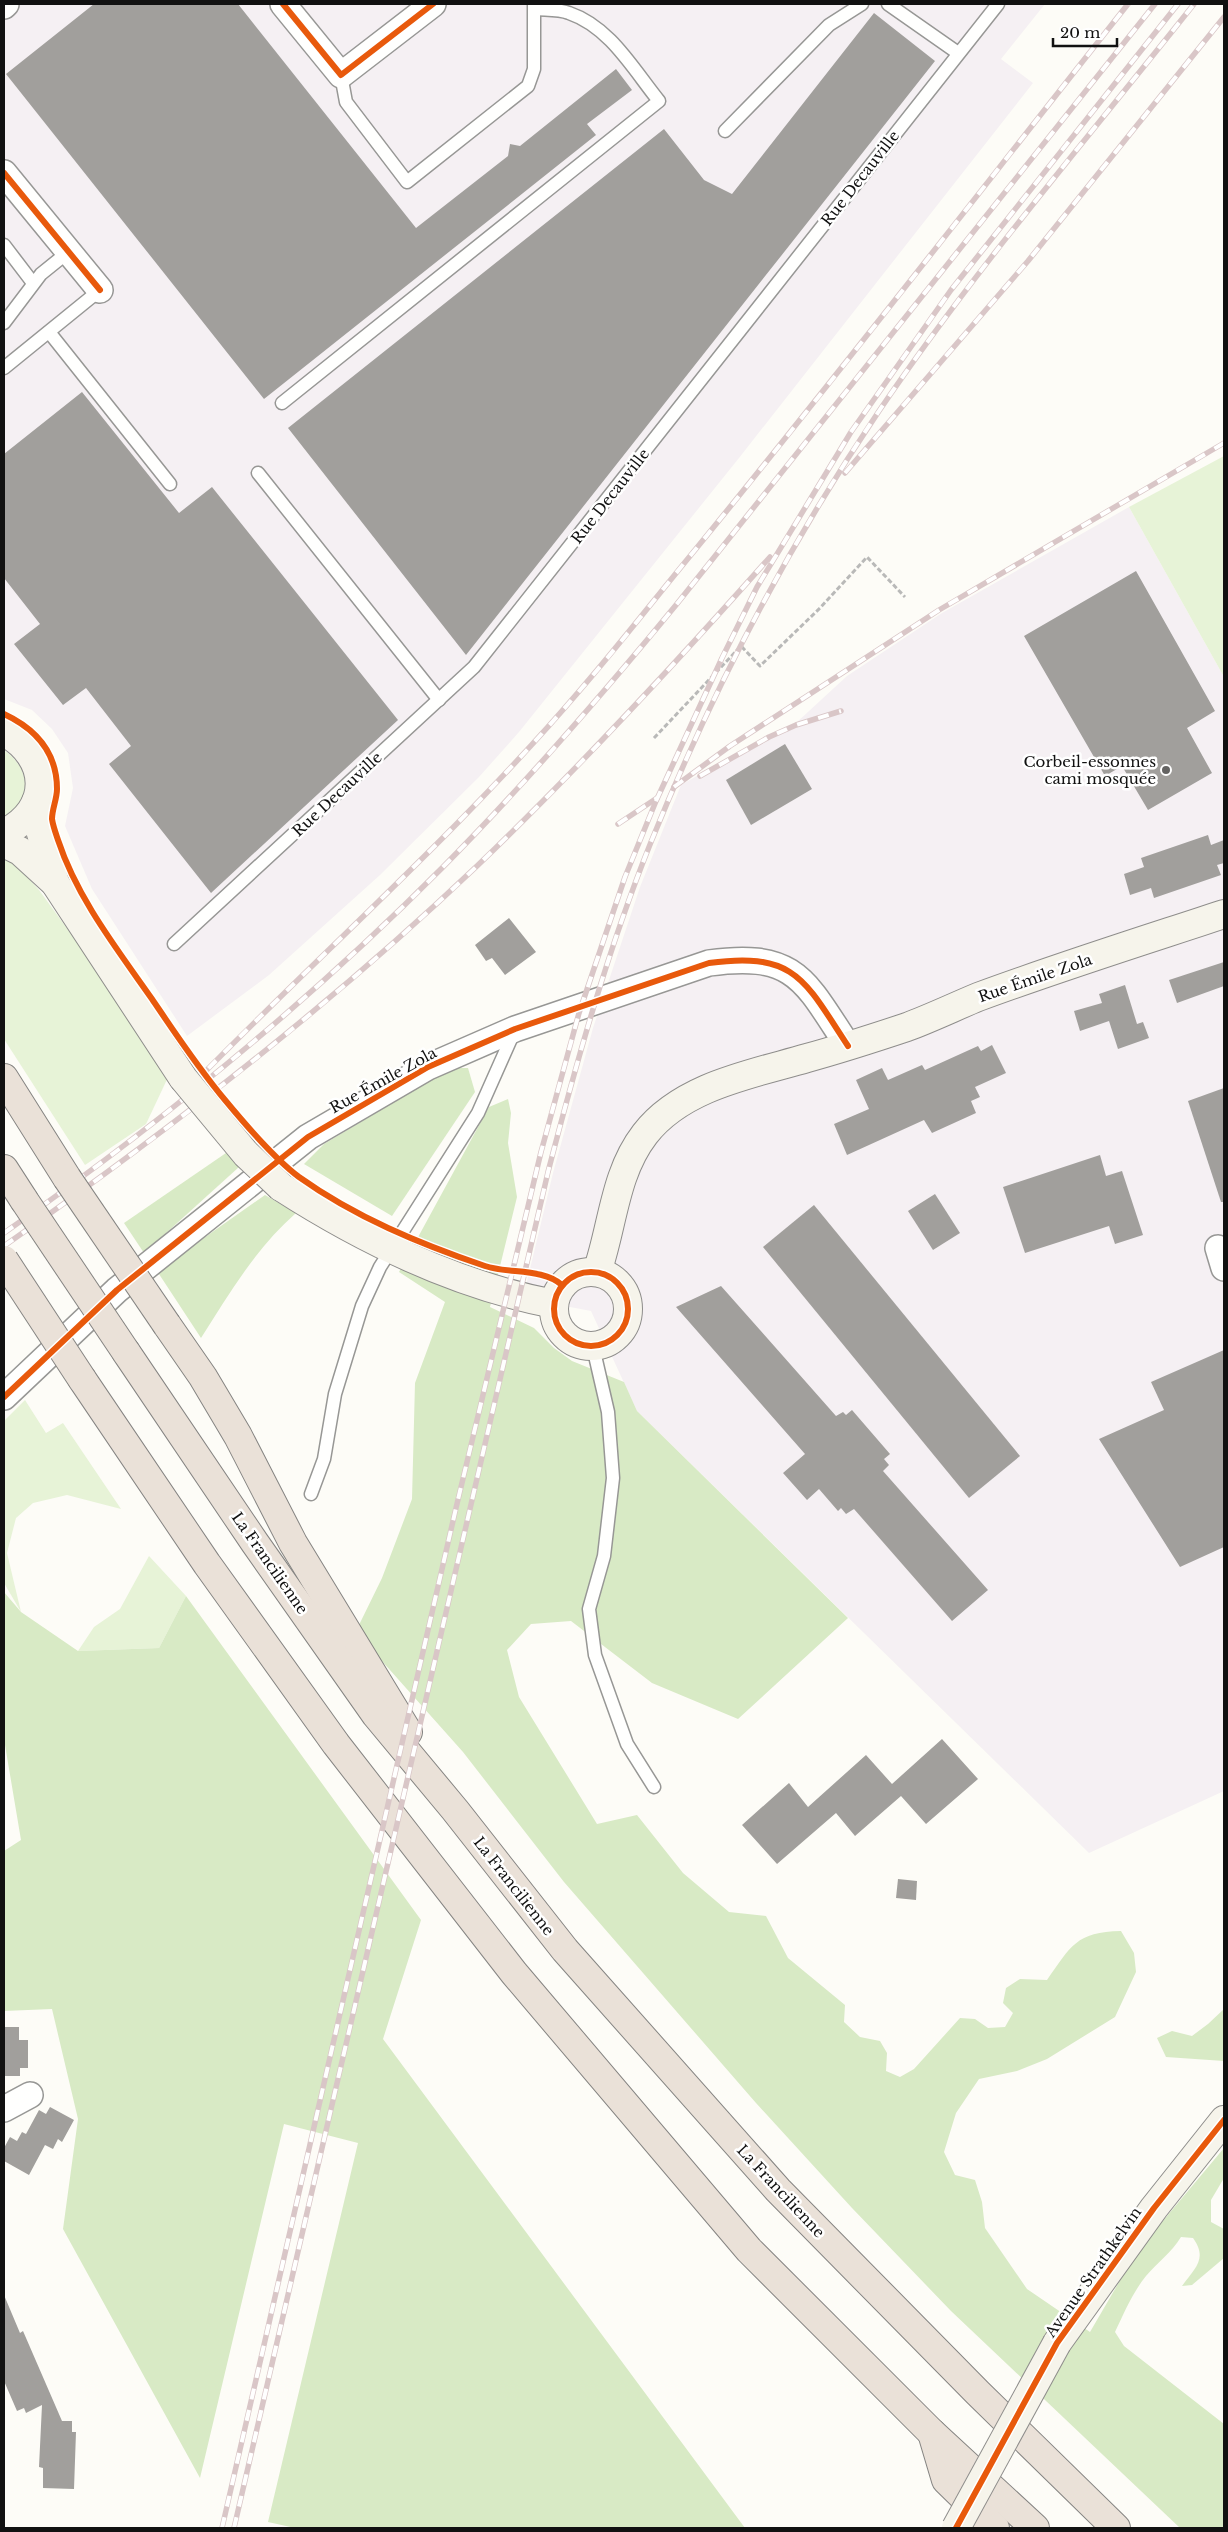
<svg xmlns="http://www.w3.org/2000/svg" width="1228" height="2532" font-family="'Libre Baskerville',serif">
<style>
.industrial{fill:#f5f0f3}
.green{fill:#e7f3d7}
.forest{fill:#d8eac5}
.building{fill:#a19f9c}
.lines{fill:none;stroke-linecap:round;stroke-linejoin:round}
.lane-casing{stroke:#979795;stroke-width:15}
.street-casing{stroke:#979795;stroke-width:28}
.secondary-casing{stroke:#8e8d8b;stroke-width:30}
.highway-casing{stroke:#858482;stroke-width:30}
.path{stroke:#b9b9b8;stroke-width:3;stroke-dasharray:5 2.5;stroke-linecap:butt}
.lane{stroke:#fffffe;stroke-width:12}
.street{stroke:#fffffe;stroke-width:25}
.secondary{stroke:#f6f4eb;stroke-width:28}
.highway{stroke:#eae1d8;stroke-width:28}
.rail-casing{stroke:#d9c6c7;stroke-width:5.5}
.rail{stroke:#fff;stroke-width:4;stroke-dasharray:11;stroke-linecap:butt}
.secondary-bridge-casing{stroke:#8e8d8b;stroke-width:30;stroke-linecap:butt}
.highway-bridge-casing{stroke:#858482;stroke-width:30;stroke-linecap:butt}
.secondary-bridge{stroke:#f6f4eb;stroke-width:28}
.highway-bridge{stroke:#eae1d8;stroke-width:28}
.cycleway-casing{stroke:#fff;stroke-width:9}
.cycleway{stroke:#e8590c;stroke-width:6}
.poi-dot{fill:#646362;stroke:#fff;stroke-width:2}
.labels{text-anchor:middle;dominant-baseline:central;stroke-width:5;stroke-linejoin:round;paint-order:stroke}
.street-label{font-size:15px;fill:#111;stroke:#fff}
.poi-label{font-size:15px;fill:#111;stroke:#fff;text-anchor:end}
</style>
<rect width="100%" height="100%" fill="#fdfcf7"/>
<g class="industrial">
<path d="M4,4H1045L1001,59L1033,83L739,458L519,732L479,777L380,875L269,975L187,1036L92,889L65,826L73,788L68,753L52,729L32,710L4,699Z"/>
<path d="M1129,507L1224,677V1791L1089,1853L637,1411L591,1311L523,1298L553,1173L593,1028L640,887L681,785L769,735L796,723L847,676L942,613Z"/>
</g>
<g class="green">
<path d="M1224,456V677L1129,507Z"/>
<path d="M4,750C30,768 34,800 4,817Z"/>
<path d="M4,857L20,869L39,890L171,1071L146,1124L85,1165L4,1039Z"/>
<path d="M25,1400L46,1433L63,1423L121,1509L67,1495L33,1503L16,1518L7,1553L21,1612L4,1583V1421Z"/>
<path d="M149,1556L186,1596L159,1648L78,1651L94,1627L120,1609Z"/>
</g>
<g class="forest">
<path d="M451,1068H468L475,1092L392,1216L304,1164L324,1144Z"/>
<path d="M508,1099L511,1113L508,1143L517,1197L490,1307L534,1328L554,1348L572,1361L624,1382L637,1411L848,1618L738,1719L652,1683L571,1621L531,1624L507,1650L519,1697L597,1824L637,1815L683,1873L729,1912L766,1916L788,1958L845,2005L844,2022L860,2037L880,2041L887,2053L886,2071L900,2077L914,2069L960,2018L975,2019L988,2028L1005,2027L1013,2013L1003,2003L1006,1988L1020,1979L1047,1980C1071,1946 1076,1932 1121,1931L1134,1953L1136,1972L1115,2017L1047,2059L1017,2071L979,2079L956,2113L944,2152L955,2175L975,2180L982,2202L985,2228L1027,2289L1090,2332L1136,2253L1224,2148V2178L1211,2200V2222L1224,2229V2258L1192,2285L1182,2286C1195,2268 1208,2259 1193,2238L1181,2237C1171,2253 1158,2262 1146,2276C1133,2292 1124,2313 1115,2332L1124,2346L1224,2424V2528H1180L951,2311L852,2208L756,2103L564,1882L463,1752L373,1651L359,1625L382,1578L412,1499L415,1383L445,1302L399,1272L489,1107Z"/>
<path d="M226,1153L239,1167L144,1253L124,1223Z"/>
<path d="M265,1195L296,1213C256,1248 229,1294 201,1338L157,1271Z"/>
<path d="M4,1592L21,1612L78,1651L159,1648L186,1596L421,1920L383,2039L745,2528H295L268,2522L358,2143L284,2124L200,2478L63,2229L78,2119L52,2009L4,2011V1851L21,1840L4,1739Z"/>
<path d="M1224,2009V2061L1166,2057L1157,2038L1172,2031L1192,2036L1208,2024Z"/>
</g>
<g class="building">
<path d="M94,4H238L416,228L508,156L510,144L520,146L616,69L632,90L587,124L596,135L264,399L6,74Z"/>
<path d="M874,13L935,61L466,655L288,428L664,129L704,180L732,194Z"/>
<path d="M82,392L179,513L212,487L398,720L211,893L109,764L131,746L86,688L63,705L14,644L40,624L4,578V454Z"/>
<path d="M1136,571L1215,711L1187,728L1212,773L1148,810L1122,766L1105,776L1024,636Z"/>
<path d="M785,744L812,789L751,825L726,780Z"/>
<path d="M1208,835L1211,845L1224,840V863L1217,865L1221,875L1154,898L1151,888L1130,895L1124,874L1144,867L1141,858Z"/>
<path d="M509,918L536,952L505,975L492,958L486,961L475,945Z"/>
<path d="M1224,962V986L1177,1003L1169,980Z"/>
<path d="M1125,985L1137,1024L1143,1022L1149,1038L1118,1049L1109,1021L1080,1031L1074,1011L1102,1003L1099,994Z"/>
<path d="M992,1045L1006,1073L975,1087L980,1097L971,1101L976,1113L932,1133L924,1120L847,1155L834,1124L869,1109L856,1080L882,1068L888,1080L922,1065L925,1070L978,1046L981,1051Z"/>
<path d="M1224,1088V1202H1221L1188,1101Z"/>
<path d="M1100,1155L1106,1176L1122,1171L1143,1235L1115,1244L1109,1226L1025,1253L1003,1187Z"/>
<path d="M935,1194L960,1233L933,1250L908,1211Z"/>
<path d="M814,1205L1020,1456L969,1498L763,1247Z"/>
<path d="M721,1286L836,1416L843,1412L846,1415L852,1410L890,1454L884,1459L889,1465L883,1471L988,1590L952,1621L854,1509L846,1514L841,1508L838,1511L819,1489L807,1500L783,1473L805,1454L676,1307Z"/>
<path d="M1224,1350V1547L1180,1567L1099,1439L1164,1410L1151,1382Z"/>
<path d="M942,1739L978,1779L926,1824L901,1796L855,1836L836,1813L777,1864L742,1825L789,1783L808,1807L866,1755L892,1784Z"/>
<path d="M898,1879L917,1881L916,1900L896,1898Z"/>
<path d="M4,2027H19V2040H28V2068H20V2076H4Z"/>
<path d="M50,2107L74,2120L62,2142L58,2139L53,2149L45,2145L29,2175L4,2161V2148L10,2137L17,2141L22,2132L26,2134L39,2110L46,2114Z"/>
<path d="M4,2295L20,2333L23,2331L62,2421H72V2432H76L74,2489L43,2488V2468L39,2467L42,2405L26,2413L24,2408L17,2411L4,2381Z"/>
</g>
<g class="lines">
<g class="lane-casing">
<g id="lane">
<path d="M888,4L958,53"/>
<path d="M341,75L346,102L407,182L528,86L534,69V4"/>
<path d="M725,131L829,25L862,4"/>
<path d="M4,245L33,283"/>
<path d="M4,323L41,274L67,253"/>
<path d="M49,332L170,484"/>
<path d="M4,368L100,290"/>
<path d="M282,403L659,101C633,69 610,27 569,13C559,9 546,10 535,9"/>
<path d="M258,473L439,700"/>
<path d="M174,944L474,667L998,4"/>
<path d="M593,1347L608,1412L613,1478L604,1556L589,1609L595,1655L627,1744L654,1787"/>
<path d="M311,1494L324,1459L335,1394L362,1306L380,1267L478,1113L514,1032"/>
</g>
</g>
<g class="street-casing">
<g id="street">
<path d="M283,4L341,75L433,4"/>
<path d="M4,6L6,4"/>
<path d="M4,173L100,290"/>
<path d="M1218,1248L1224,1268"/>
<path d="M4,1397L117,1290L308,1137L428,1067L515,1029L709,963C796,951 805,981 848,1046"/>
<path d="M4,2109L30,2095"/>
</g>
</g>
<g class="secondary-casing">
<g id="secondary">
<path d="M4,732C50,757 53,809 4,833"/>
<path d="M36,802L40,830L55,883"/>
<path d="M4,843L20,851L55,883L183,1078"/>
<path d="M281,1187C365,1241 455,1285 554,1304"/>
<circle cx="591" cy="1309" r="37"/>
<path d="M597,1272C613,1226 614,1174 645,1134C682,1086 752,1074 807,1058C840,1049 874,1038 907,1027C931,1018 954,1007 978,997C1059,967 1142,941 1224,914"/>
<path d="M1057,2343L1154,2208L1224,2120"/>
</g>
</g>
<g class="highway-casing">
<g id="highway">
<path d="M4,1078L67,1178"/>
<path d="M4,1169L24,1200"/>
<path d="M167,1325L203,1377L238,1436L293,1543L408,1732"/>
<path d="M126,1352L255,1543L376,1715L455,1810L565,1950L778,2190L978,2393L1116,2528"/>
<path d="M82,1379L207,1564L336,1744L514,1973L749,2250L931,2432L1035,2528"/>
<path d="M932,2433L946,2480L995,2528"/>
</g>
</g>
<path class="path" d="M654,738L741,646L760,666L820,608L867,557L905,597"/>
<use href="#lane" class="lane"/>
<use href="#street" class="street"/>
<use href="#secondary" class="secondary"/>
<use href="#highway" class="highway"/>
<g class="rail-casing">
<g id="rail">
<path d="M845,473L1028,261L1224,17"/>
<path d="M700,776L769,737L796,725L841,711"/>
<path d="M674,787L730,746L939,610L1224,443"/>
<path d="M618,824L657,798"/>
<path d="M193,1084C322,952 461,830 581,689C620,644 657,596 695,550C842,370 984,186 1128,4"/>
<path d="M4,1233C160,1124 308,1003 442,868C525,784 602,695 676,605L1155,4"/>
<path d="M4,1246C170,1130 330,1006 477,866C580,767 676,663 770,557"/>
<path d="M222,2528L456,1508L541,1152L579,1013L625,877L656,801L722,658L757,587L851,432L951,290L1178,4"/>
<path d="M234,2528L548,1172C577,1060 608,949 651,842C712,691 788,546 879,411C975,269 1088,138 1194,4"/>
</g>
</g>
<use href="#rail" class="rail"/>
<g class="secondary-bridge-casing">
<g id="secondary-bridge">
<path d="M183,1078L246,1154L281,1187"/>
<path d="M956,2528L1057,2343"/>
</g>
</g>
<g class="highway-bridge-casing">
<g id="highway-bridge">
<path d="M67,1178L167,1325"/>
<path d="M24,1200L126,1352"/>
<path d="M4,1260L82,1379"/>
</g>
</g>
<use href="#secondary-bridge" class="secondary-bridge"/>
<use href="#highway-bridge" class="highway-bridge"/>
<g class="cycleway-casing">
<g id="cycleway">
<path d="M283,4L341,75L433,4"/>
<path d="M4,173L100,290"/>
<path d="M4,714C36,729 57,753 57,789C57,799 52,809 52,819C53,826 56,834 58,840C77,898 117,949 152,999C175,1033 198,1068 225,1100C244,1123 275,1159 299,1177C355,1217 420,1244 485,1266C509,1274 543,1268 562,1285"/>
<circle cx="591" cy="1309" r="37"/>
<path d="M4,1397L117,1290L308,1137L428,1067L515,1029L709,963C796,951 805,981 848,1046"/>
<path d="M956,2528L1057,2343L1154,2208L1224,2120"/>
</g>
</g>
<use href="#cycleway" class="cycleway"/>
</g>
<circle class="poi-dot" cx="1166" cy="770" r="5"/>
<g class="labels">
<g class="street-label">
<text transform="translate(860 178) rotate(-52)">Rue Decauville</text>
<text transform="translate(610 496) rotate(-52)">Rue Decauville</text>
<text transform="translate(337 794) rotate(-43)">Rue Decauville</text>
<text transform="translate(1035 978) rotate(-19)">Rue Émile Zola</text>
<text transform="translate(383 1080) rotate(-29)">Rue Émile Zola</text>
<text transform="translate(270 1563) rotate(55)">La Francilienne</text>
<text transform="translate(514 1886) rotate(52)">La Francilienne</text>
<text transform="translate(781 2191) rotate(47)">La Francilienne</text>
<text transform="translate(1093 2272) rotate(-55)">Avenue Strathkelvin</text>
</g>
<g class="poi-label">
<text x="1156" y="761">Corbeil-essonnes<tspan x="1156" dy="17">cami mosquée</tspan></text>
</g>
</g>
<rect width="1228" height="2532" fill="none" stroke="#111111" stroke-width="10"/>
<path d="M1053 38v8h64v-8" fill="none" stroke="#111111" stroke-width="2.5"/>
<text x="1060" y="38" font-size="15" fill="#111111" stroke="#ffffff" stroke-width="4" paint-order="stroke">20 m</text>
</svg>
